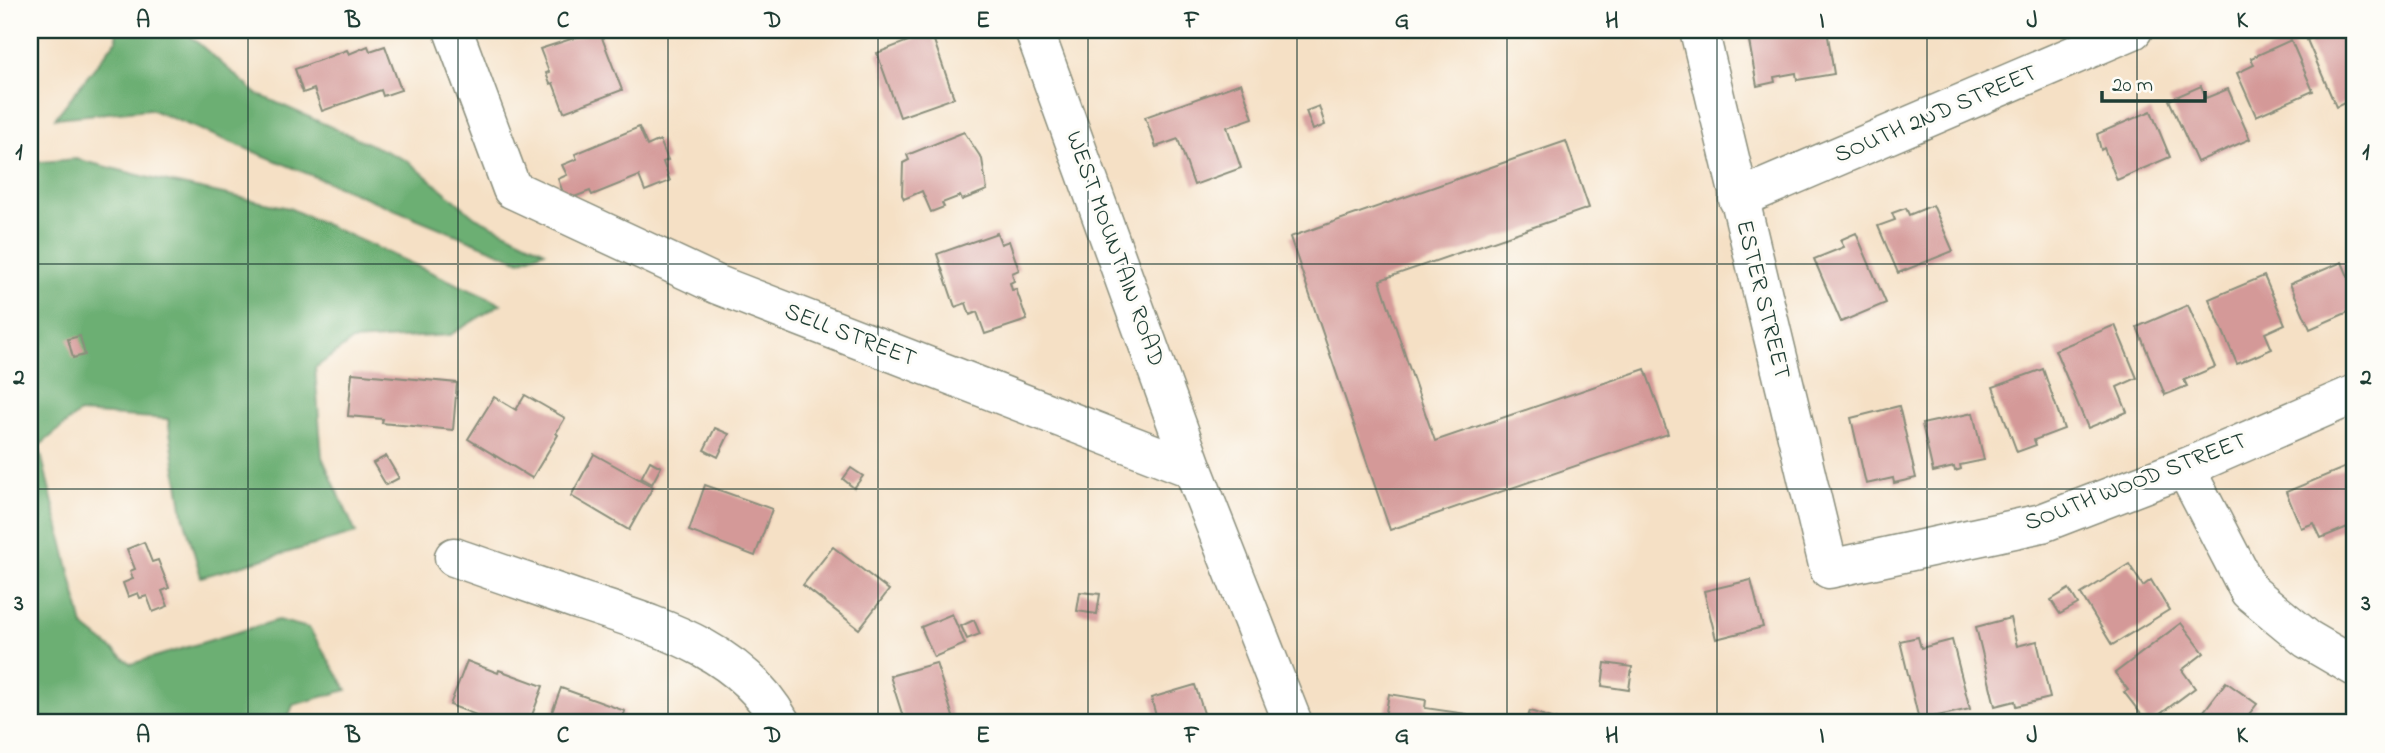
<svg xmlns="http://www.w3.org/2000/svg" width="2385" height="753" font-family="'Indie Flower',sans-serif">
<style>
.forest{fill:#6caf73;stroke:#467654;stroke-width:2}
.building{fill:#d49998}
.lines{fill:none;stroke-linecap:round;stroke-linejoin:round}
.street-casing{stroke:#8a8e7c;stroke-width:41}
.street{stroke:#fff;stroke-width:38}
.grid{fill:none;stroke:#1f3d34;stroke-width:2;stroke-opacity:0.55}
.labels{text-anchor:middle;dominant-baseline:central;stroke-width:6;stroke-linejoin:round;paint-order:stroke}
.street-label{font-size:24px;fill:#1f3d34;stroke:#fdfcf7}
.neatline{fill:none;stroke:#1f3d34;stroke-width:2.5}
.grid-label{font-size:23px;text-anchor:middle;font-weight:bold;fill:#1f3d34}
</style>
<rect width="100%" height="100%" fill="#fdfcf7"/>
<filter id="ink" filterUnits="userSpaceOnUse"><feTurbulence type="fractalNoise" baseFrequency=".0143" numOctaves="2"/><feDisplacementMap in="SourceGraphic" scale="14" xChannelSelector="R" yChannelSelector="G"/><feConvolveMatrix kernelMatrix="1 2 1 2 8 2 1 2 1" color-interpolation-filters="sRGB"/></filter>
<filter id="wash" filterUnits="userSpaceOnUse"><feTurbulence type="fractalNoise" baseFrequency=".00686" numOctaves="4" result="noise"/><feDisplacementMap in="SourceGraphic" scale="28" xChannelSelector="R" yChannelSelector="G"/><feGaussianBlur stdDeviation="1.57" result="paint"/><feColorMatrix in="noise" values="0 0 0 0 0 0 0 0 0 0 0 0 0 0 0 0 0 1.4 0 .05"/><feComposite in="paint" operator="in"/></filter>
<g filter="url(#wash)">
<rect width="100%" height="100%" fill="#f5e0c5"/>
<g class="forest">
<path d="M116,30H183L257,94L408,161L475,217L545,251L520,261L150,109L55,118L117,39Z"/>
<path d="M76,159L154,179L289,208L501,304L450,335L352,341L315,368L322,457L356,533L201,577L183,514L168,419L79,413L39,446L83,626L131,664L278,620L309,628L347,690L293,705L286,723H30V163Z"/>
</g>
<g id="blocks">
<g class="building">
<path d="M599,30L622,90L564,112L553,83L550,84L546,73L549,72L540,49Z"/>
<path d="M1747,30H1827L1834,74L1797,80L1796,73L1774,77L1775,82L1757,86Z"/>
<path d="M2350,30H2355V98L2336,107L2307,40L2330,31L2333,37Z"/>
<path d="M931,32L954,98L900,117L877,53Z"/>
<path d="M2291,40L2313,91L2256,116L2237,73L2254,65L2251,58Z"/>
<path d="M368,46L370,51L385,46L401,90L383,96L381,90L322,111L314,89L303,93L295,69L347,50L349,54Z"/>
<path d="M1241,83L1253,118L1227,127L1241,168L1194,185L1178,139L1156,147L1145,117Z"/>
<path d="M2201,86L2206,98L2228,89L2250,139L2197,162L2169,100Z"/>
<path d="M1319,106L1325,125L1313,130L1306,111Z"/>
<path d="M2151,111L2170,157L2117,180L2104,148L2101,150L2097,134Z"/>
<path d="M639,127L647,146L660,140L668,160L663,162L670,181L645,191L639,176L592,195L590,191L566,200L558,179L567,175L562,165L577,159L575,154Z"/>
<path d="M964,132L982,159L987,190L962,200L960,196L942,203L944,207L931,212L922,191L904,199L902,195L903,163L909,160L907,155Z"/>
<path d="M1566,141L1589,208L1380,280L1408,364L1435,441L1645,369L1668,434L1390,530L1290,237Z"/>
<path d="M1933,205L1953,251L1898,273L1878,226L1895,220L1892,213L1906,208L1909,215Z"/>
<path d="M997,233L1001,244L1009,241L1019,270L1012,273L1014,281L1010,283L1012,290L1016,289L1027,320L985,334L977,312L970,315L966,303L955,307L937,254Z"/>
<path d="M1856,233L1886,303L1841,322L1814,259L1844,247L1840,240Z"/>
<path d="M2342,262L2355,293V309L2310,329L2290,284Z"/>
<path d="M2264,276L2285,324L2265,333L2272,349L2237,364L2209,299Z"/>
<path d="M2188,305L2215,367L2184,380L2187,386L2165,395L2137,327Z"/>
<path d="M2115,325L2137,378L2117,387L2127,412L2088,428L2055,350Z"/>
<path d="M80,336L85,355L73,358L68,339Z"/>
<path d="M2043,369L2064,429L2034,440L2036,445L2017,452L1993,387Z"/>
<path d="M352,373L457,383L453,430L382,423L383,419L348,416Z"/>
<path d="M525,395L565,418L556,433L558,435L532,478L468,439L494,397L516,410Z"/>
<path d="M1899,406L1916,478L1894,483L1893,478L1866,484L1851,418Z"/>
<path d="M1973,413L1984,460L1960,465L1961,469L1955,471L1954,467L1933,472L1922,424Z"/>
<path d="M715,428L729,434L718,457L704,450Z"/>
<path d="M594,454L653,487L629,530L571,496Z"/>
<path d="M386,456L399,478L386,485L373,463Z"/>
<path d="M650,461L661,467L652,484L641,478Z"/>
<path d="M2346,467L2355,490V524L2321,538L2314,523L2301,528L2286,492Z"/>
<path d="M851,468L863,476L854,488L843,479Z"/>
<path d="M705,485L772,509L755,556L689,531Z"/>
<path d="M144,542L152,562L158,560L169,588L162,591L168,606L153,612L147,596L140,598L138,593L128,597L123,583L133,579L130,571L135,569L127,549Z"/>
<path d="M833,547L889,590L859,629L803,585Z"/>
<path d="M2129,564L2143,586L2151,580L2169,610L2112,645L2081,594Z"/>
<path d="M1751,580L1763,627L1716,639L1704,591Z"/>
<path d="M2069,589L2078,604L2060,614L2051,600Z"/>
<path d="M1080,592L1100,594L1097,614L1077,611Z"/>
<path d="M952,614L965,644L934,657L921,627Z"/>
<path d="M2010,618L2017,646L2037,641L2050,698L2016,706L2015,701L1995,706L1976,627Z"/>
<path d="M974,620L980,634L967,639L961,626Z"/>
<path d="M2181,623L2204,653L2182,670L2195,688L2148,723L2124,692L2128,690L2115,673Z"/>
<path d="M1918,637L1921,648L1952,640L1970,709L1919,720L1900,641Z"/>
<path d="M467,661L498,673L499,670L543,686L529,723H497L450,705Z"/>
<path d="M936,663L955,723H905L890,676Z"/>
<path d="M1605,663L1632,667L1629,690L1602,686Z"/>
<path d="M2226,682L2257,704L2242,723H2195Z"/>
<path d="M1195,685L1207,723H1158L1151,698Z"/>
<path d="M561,688L625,711L621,723H548Z"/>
<path d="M1389,694L1426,700L1425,708L1467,714V717L1486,720L1485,723H1384Z"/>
<path d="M1530,711L1555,719L1553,723H1526Z"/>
</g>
</g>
</g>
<g filter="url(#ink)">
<use href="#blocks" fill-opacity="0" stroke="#8a8e7c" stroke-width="2"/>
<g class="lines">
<g class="street-casing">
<g id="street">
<path d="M453,30L512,189L718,285L1193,469"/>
<path d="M1034,30L1193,469L1293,723"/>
<path d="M1699,30L1829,569L2042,523L2185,468L2355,394"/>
<path d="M1738,199L2133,30"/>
<path d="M2185,468L2249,591L2307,639L2355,667"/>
<path d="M454,557C496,572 538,586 581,601C656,626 741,648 781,723"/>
</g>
</g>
<use href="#street" class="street"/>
</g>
</g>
<path class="grid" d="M248,30V723M458,30V723M668,30V723M878,30V723M1088,30V723M1297,30V723M1507,30V723M1717,30V723M1927,30V723M2137,30V723M30,264H2355M30,489H2355"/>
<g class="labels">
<g class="street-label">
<text transform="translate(1936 115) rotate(-23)">SOUTH 2ND STREET</text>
<text transform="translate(1114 249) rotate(70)">WEST MOUNTAIN ROAD</text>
<text transform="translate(1762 300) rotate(76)">ESTER STREET</text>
<text transform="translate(850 336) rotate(21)">SELL STREET</text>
<text transform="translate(2136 483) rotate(-21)">SOUTH WOOD STREET</text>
</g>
</g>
<rect width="2385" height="753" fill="none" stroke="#fdfcf7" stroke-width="77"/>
<path d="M2102 91v10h103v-10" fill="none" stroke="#1f3d34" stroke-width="3.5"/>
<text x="2112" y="91" font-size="21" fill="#1f3d34" stroke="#fdfcf7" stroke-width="5" paint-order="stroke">20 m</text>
<rect x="38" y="38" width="2308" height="676" class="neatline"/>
<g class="grid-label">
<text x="143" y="27">A</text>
<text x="353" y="27">B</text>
<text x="563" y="27">C</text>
<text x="773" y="27">D</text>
<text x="983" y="27">E</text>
<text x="1192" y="27">F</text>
<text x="1402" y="27">G</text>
<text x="1612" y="27">H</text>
<text x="1822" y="27">I</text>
<text x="2032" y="27">J</text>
<text x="2242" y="27">K</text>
<text x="19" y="159">1</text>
<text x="2366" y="159">1</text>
<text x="19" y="384">2</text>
<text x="2366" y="384">2</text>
<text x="19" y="610">3</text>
<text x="2366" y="610">3</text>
<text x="143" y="742">A</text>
<text x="353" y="742">B</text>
<text x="563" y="742">C</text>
<text x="773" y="742">D</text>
<text x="983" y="742">E</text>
<text x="1192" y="742">F</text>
<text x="1402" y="742">G</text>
<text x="1612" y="742">H</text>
<text x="1822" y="742">I</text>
<text x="2032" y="742">J</text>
<text x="2242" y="742">K</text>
</g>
</svg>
